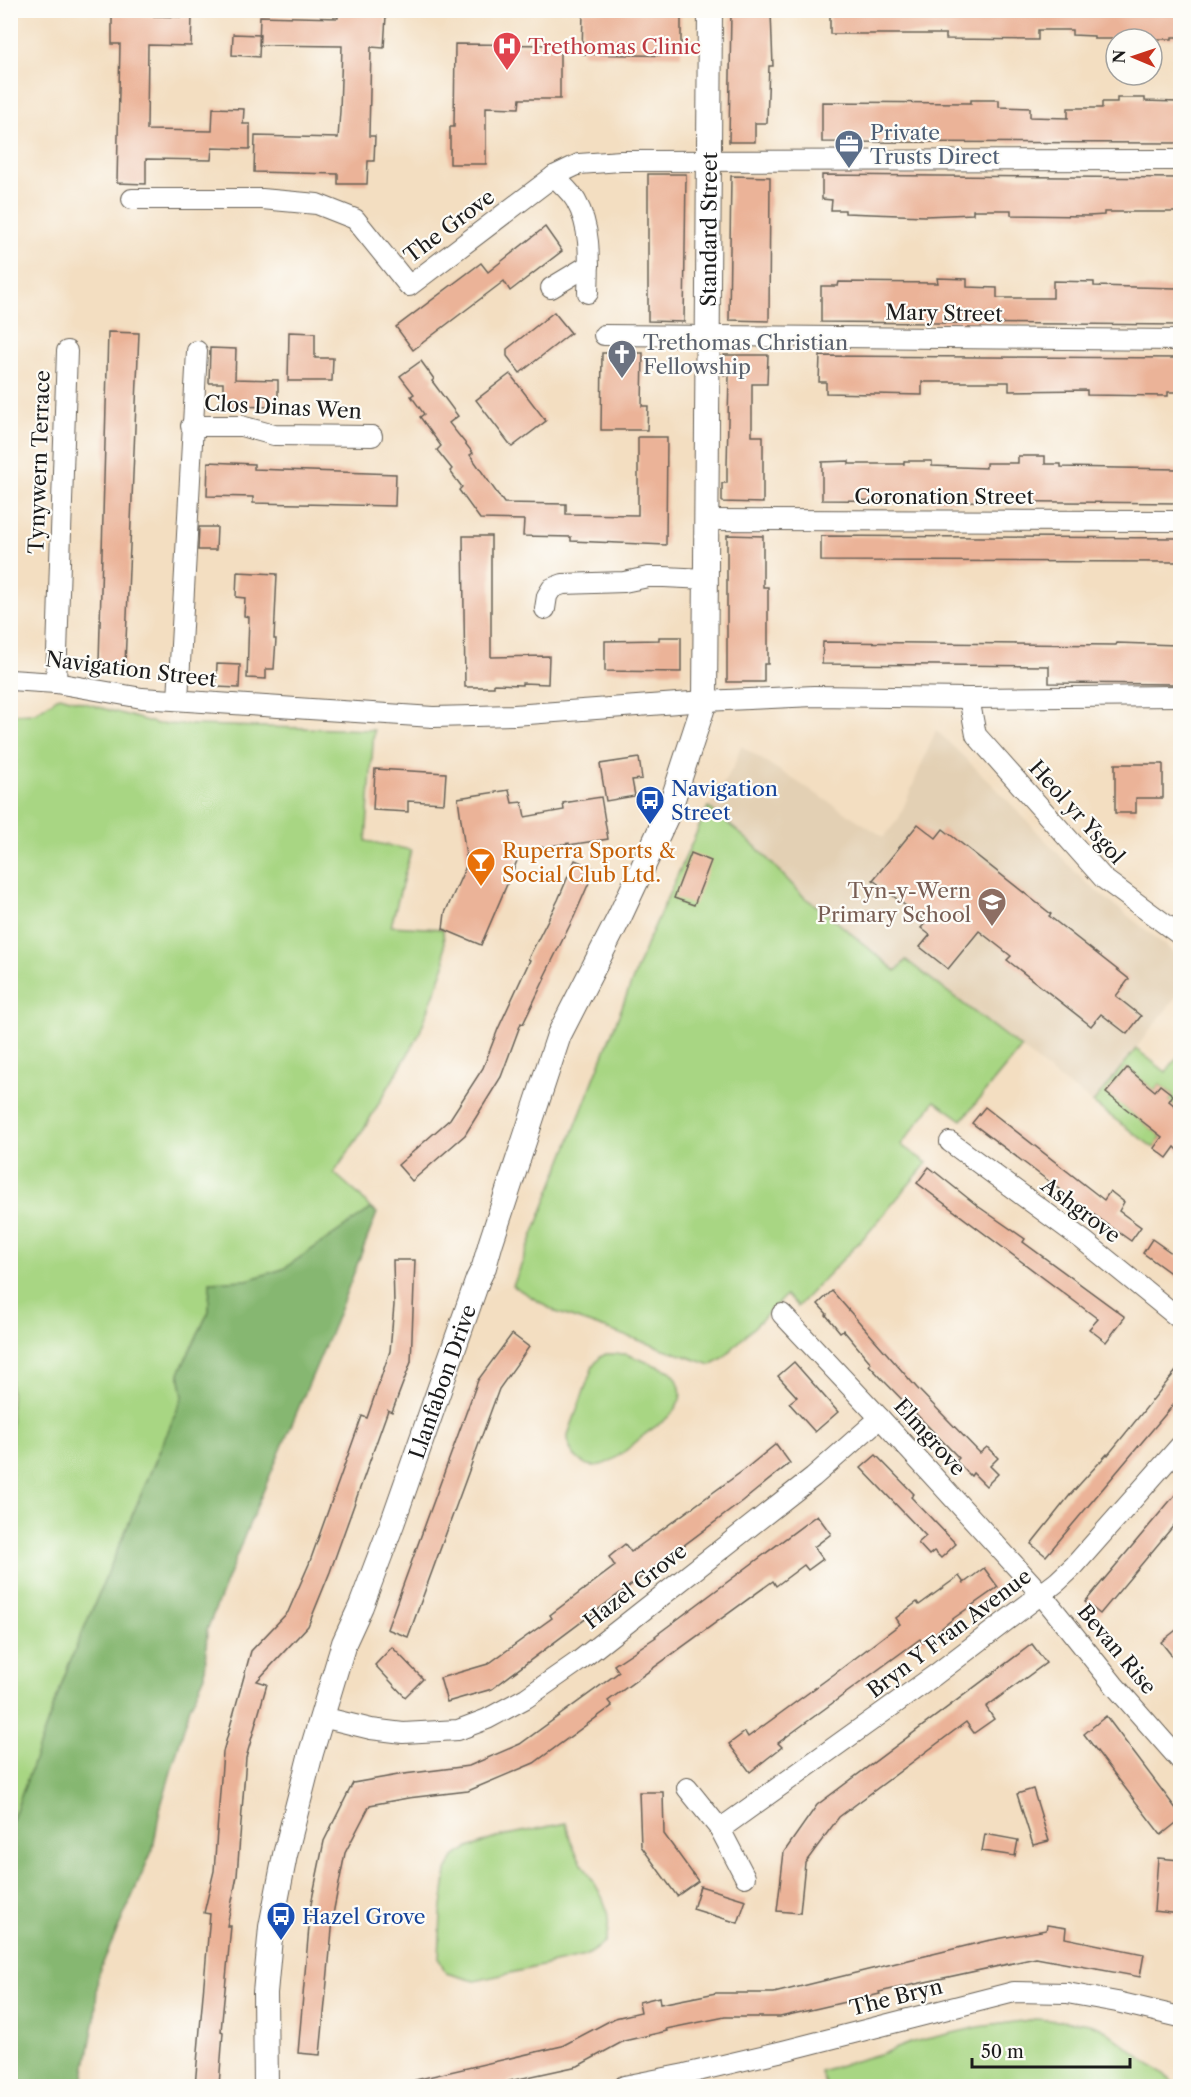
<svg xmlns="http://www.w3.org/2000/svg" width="1191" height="2097" font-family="'Libre Caslon Text',serif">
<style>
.built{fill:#e3d0b4}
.green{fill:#a8d683;stroke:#627950;stroke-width:1.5}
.forest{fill:#86b771;stroke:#516a46;stroke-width:1.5}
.building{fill:#ebb398}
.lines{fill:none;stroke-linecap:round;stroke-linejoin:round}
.minor-casing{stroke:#676056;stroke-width:22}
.tertiary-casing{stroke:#676056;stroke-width:26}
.minor{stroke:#fff;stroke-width:20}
.tertiary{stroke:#fff;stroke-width:24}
.labels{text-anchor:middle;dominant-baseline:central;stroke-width:4.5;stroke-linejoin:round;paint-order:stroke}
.health-label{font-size:21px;fill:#be3a42;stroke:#fdfcf7;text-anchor:start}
.service-label{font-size:21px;fill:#4e5e75;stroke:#fdfcf7;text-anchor:start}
.street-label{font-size:21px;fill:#1c1c1c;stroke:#fdfcf7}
.worship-label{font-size:21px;fill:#5b616d;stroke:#fdfcf7;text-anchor:start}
.transit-label{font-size:21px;fill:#164399;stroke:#fdfcf7;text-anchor:start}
.food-label{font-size:21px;fill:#c56008;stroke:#fdfcf7;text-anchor:start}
.education-label{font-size:21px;fill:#785e54;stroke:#fdfcf7;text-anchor:end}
</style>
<rect width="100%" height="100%" fill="#fdfcf7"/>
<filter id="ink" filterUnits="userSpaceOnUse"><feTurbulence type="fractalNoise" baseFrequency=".0167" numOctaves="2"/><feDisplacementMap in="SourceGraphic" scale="12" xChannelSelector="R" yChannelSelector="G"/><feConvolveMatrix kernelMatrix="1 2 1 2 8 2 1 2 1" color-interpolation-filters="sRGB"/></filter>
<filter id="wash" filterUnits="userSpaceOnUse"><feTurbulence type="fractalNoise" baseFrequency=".008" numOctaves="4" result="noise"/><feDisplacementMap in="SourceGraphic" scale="24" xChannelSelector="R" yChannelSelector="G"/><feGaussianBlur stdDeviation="1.35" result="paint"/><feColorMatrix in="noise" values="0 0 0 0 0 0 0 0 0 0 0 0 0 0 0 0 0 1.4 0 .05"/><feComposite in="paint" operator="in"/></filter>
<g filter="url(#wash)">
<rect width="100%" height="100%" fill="#f3dec1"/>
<path class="built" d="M936,730L994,786L1084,881L1180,957V992L1093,1103L1052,1074L1010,1038L907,960L897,972L824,911L805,898L755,846L708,807L734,766L741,746L884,837L899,818Z"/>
<g class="green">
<path d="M60,696L158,724L374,730L366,841L411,850L391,926L443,929L445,965L418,1037L362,1132L334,1173L359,1195L371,1209L283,1269L247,1280L210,1282L209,1311L179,1373L183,1396L69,1664L11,1824V714L35,713Z"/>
<path d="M708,807L755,846L805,898L824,911L896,971L906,960L1021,1048L962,1120L935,1101L901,1145L927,1163L868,1233L797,1307L786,1295L723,1358L711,1365L556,1312L513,1286L647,943Z"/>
<path d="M1136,1049L1166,1072L1180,1054V1110L1169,1101L1173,1095L1160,1085L1155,1091L1127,1068L1107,1093L1162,1137L1154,1148L1093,1103Z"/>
<path d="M606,1354H626L670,1371C679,1378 684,1394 678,1404C672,1418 655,1426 644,1435C628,1448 599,1480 578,1459C570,1452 568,1445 568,1435L593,1366L600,1357Z"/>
<path d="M566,1823C568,1831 570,1841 574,1849C591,1882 618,1905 605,1943L585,1956L475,1981L446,1973L439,1959L441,1914L447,1871L455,1856L469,1848L498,1837Z"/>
<path d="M1036,2019L1084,2023L1101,2027L1178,2086H826L820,2071L887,2052L913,2042L979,2027Z"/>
</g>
<path class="forest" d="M371,1209L377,1213L335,1322L246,1532L207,1630L205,1675L190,1707L160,1809L153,1849L98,1974L95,2018L84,2077L80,2086H11V1824L69,1664L183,1396L179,1373L209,1311L210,1282L247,1280L283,1269Z"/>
<g id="blocks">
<g class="building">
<path d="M731,10L771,13L773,66H769L767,123H755V142H729Z"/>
<path d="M830,10H1180V37H1172V39H1094V36L1072,35V30H1038V40L946,39V34H830Z"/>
<path d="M583,11L681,13V56L582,54Z"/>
<path d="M338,14L386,16L384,48L371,47L369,136H375L374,161H368L367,184H338V174L254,172L255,136L338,138L340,111L342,46L259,45L260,16L338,18Z"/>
<path d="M112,15L192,17L191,46L148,45L147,130L212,131L213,108L244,109L243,124H250V149L212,148L211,160L146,159V184L117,183L120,44H112Z"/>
<path d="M233,34L260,35L259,57L232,55Z"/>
<path d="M455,44L560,45V99H520L519,108L486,107V164H450V127H454Z"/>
<path d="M1117,98H1145V101L1178,102L1177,118H1180V143L822,142V102L971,103V100H999V107L1030,108V117L1068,118V108H1102V102H1117Z"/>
<path d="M648,174H686L684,322L648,321Z"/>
<path d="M822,175L1180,178V212H1104V215L1089,216L1011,215V210H973V214L925,216L845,213V210H831L832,200L822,199Z"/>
<path d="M731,176L770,177L769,321L729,320Z"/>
<path d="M545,227L562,251L510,291L504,281L413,350L396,327L481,263L488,272Z"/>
<path d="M937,278L967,279V287L997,288V298H1053V281L1094,282V286L1177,288V299H1180V325L821,322V286H838L839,282L938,283Z"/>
<path d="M554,312L571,333L520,373L507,356V349Z"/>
<path d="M108,332L139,333L125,664L99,663Z"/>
<path d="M289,332L315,333V358H333L332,381H288Z"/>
<path d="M210,348L236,349L235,379L278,380V407L223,406V383H209Z"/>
<path d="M602,353H643L642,406H648L647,430H601Z"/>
<path d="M724,355H768L767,384H752V436H763V503L722,502V483H727V466L729,375H724Z"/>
<path d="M820,356L1180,358V392H1168V396L1087,395V390L1009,391V382H922V395L826,393V382H819Z"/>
<path d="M421,361L434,379L432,381L458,416L449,423L473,453L470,455L504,503L566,504V514L638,515V437H667L666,545L571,541V537L523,536L524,520L480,519L459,490L462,487L450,471L452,469L437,450L441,446L420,417L424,414L411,396L414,394L400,376Z"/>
<path d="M510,374L546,421L512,447L476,400Z"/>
<path d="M1018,456H1045V464H1061V467L1177,469V479H1180V503L822,500V462L849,461V464H904V461H932V466L986,468V463H1018Z"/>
<path d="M208,462L254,464V469L396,474L395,506L253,503V497L207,496Z"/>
<path d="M199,527H217L216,550H198Z"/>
<path d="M727,535L763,536V587H768V664H764V682H727Z"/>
<path d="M463,536H491V657L549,656L548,684L522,683V685L494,684V687H465Z"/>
<path d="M821,536L1180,538V562L821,561Z"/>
<path d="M237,572L277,574L274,639H276L274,669H266V679L247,678L249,617L244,616L245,598L236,597Z"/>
<path d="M659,637H681V672L605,671V641L659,640Z"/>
<path d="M823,642L1116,645L1117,643L1176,645V658H1180V684L1049,683V666L822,664Z"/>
<path d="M217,664L240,665L239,688L216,687Z"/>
<path d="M639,758L642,779L632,780L635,796L606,801L600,764Z"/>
<path d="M1115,764H1163V798H1136V813H1115Z"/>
<path d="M375,769L446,773L444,803L408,801V812L373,810Z"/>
<path d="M509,790L512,803L522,802L525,817L564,810L563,803L601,797L608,839L569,845V843L529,849L530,852L520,854L481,945L443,929L445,913L467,864L458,798Z"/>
<path d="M918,824L936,838L943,829L1051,914L1049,916L1129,979L1116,996L1141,1016L1127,1034L1101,1014L1091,1026L1007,960L1011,956L979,931L948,969L920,947L930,935L921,928L926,922L873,880Z"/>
<path d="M691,853L711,861L694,905L674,898Z"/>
<path d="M575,860L595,869L574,917L544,977L545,978L523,1024L521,1023L501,1077L465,1135L412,1181L398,1165L450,1119L483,1068L498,1029L530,960L528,959L558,900Z"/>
<path d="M1127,1068L1155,1091L1160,1085L1173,1095L1169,1101L1180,1110V1152L1175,1147L1167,1158L1154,1148L1162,1137L1106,1093Z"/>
<path d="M985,1107L1104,1200L1110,1191L1124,1202L1119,1211L1141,1227L1131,1241L1076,1202L972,1123Z"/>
<path d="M929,1167L979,1207L1025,1239L1023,1242L1125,1317L1106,1342L1089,1329L1098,1319L917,1183Z"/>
<path d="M1152,1239L1180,1259V1280L1143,1253Z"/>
<path d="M393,1260H415L411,1362L392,1412L388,1410L330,1572L308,1626L257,1681L267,1684L246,1758L237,1876L227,1926H231L221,2031L223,2032L219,2086H195L210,1914L204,1913L214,1871L223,1752L251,1651L288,1612L309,1564L362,1416L367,1418L390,1351L394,1305Z"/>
<path d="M832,1291L917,1388L980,1453L987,1447L998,1458L990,1466L998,1474L986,1486L973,1473L971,1476L956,1461L959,1458L882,1379L869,1365L871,1363L843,1330L840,1332L826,1315L827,1314L818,1304Z"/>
<path d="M512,1334L529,1347L499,1389L408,1637L387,1629L478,1380Z"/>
<path d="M794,1362L838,1412L815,1432L789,1403L797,1397L778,1376Z"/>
<path d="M1180,1366V1397L1046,1556L1031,1544L1070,1495L1107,1454L1108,1455Z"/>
<path d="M776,1444L790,1463L743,1501L492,1689L447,1702L440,1678L488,1664L552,1618L550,1615L615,1566L609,1557L625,1544L631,1552L744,1470Z"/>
<path d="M876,1455L914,1494L911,1497L956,1544L941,1558L934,1551L929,1555L918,1543L926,1536L861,1468Z"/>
<path d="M1180,1489V1518L1100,1614L1085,1602Z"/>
<path d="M817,1515L831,1534L814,1547L823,1559L808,1570L804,1565L776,1586L773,1581L608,1701L612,1706L534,1763L468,1791L408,1798L370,1805L345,1853L334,1909L320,2055L298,2053L311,1904L324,1841L353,1783L404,1774L469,1766L520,1744L619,1672L614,1665L656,1637L655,1636Z"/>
<path d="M984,1568L998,1587L954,1618L923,1643L920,1639L778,1743L782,1747L750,1772L729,1744L745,1732L748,1737L837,1672L900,1624L896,1618L917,1602L919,1605L959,1576L964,1583Z"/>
<path d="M1180,1627V1666L1161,1642Z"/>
<path d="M1032,1644L1046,1663L986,1707L994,1719L974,1733L966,1722L839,1817L805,1863L800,1913L777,1911L784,1852L817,1805Z"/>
<path d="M392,1647L423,1679L405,1697L375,1665Z"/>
<path d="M1106,1716L1180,1814V1820L1161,1835L1084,1734Z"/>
<path d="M1033,1789L1049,1841L1033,1845L1017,1794Z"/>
<path d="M639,1792H663L664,1834L698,1881L677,1896L641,1846Z"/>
<path d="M985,1834L1018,1840L1015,1856L982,1851Z"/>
<path d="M1158,1858L1180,1860V1914L1154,1911Z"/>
<path d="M700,1886L746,1900L738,1923L693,1909Z"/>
<path d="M1047,1925L1066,1928L1065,1938L1144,1954L1140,1977L1036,1958L879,1992L880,1994L780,2017H725L666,2029L667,2031L624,2041L578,2066L509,2081V2084L499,2086H416L415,2080L562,2046L615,2018L641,2012L639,2002L659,1997L660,2004L716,1993H774L986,1941L1046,1930Z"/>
</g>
</g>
</g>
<g filter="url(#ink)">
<use href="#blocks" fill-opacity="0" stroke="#676056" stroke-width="1.5"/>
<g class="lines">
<g class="minor-casing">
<g id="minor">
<path d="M554,176C561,184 571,192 576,201C592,229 589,263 588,293"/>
<path d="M132,199H262L317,204L355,219L409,286L554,176L579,164L621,161L1180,160"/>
<path d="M551,288L589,265"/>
<path d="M604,335L1180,340"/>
<path d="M191,426H241L274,435L372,436"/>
<path d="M707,520L1180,521"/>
<path d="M545,609L547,596L552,588L563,584L624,582L648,577H664L706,579"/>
<path d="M10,680L56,683L142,698L433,717L514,715L705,701L814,696L969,698L1180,696"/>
<path d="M56,683L67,351"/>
<path d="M969,698L976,735L1104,879L1180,935"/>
<path d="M178,700L197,351"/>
<path d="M950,1142L1083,1240L1180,1319"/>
<path d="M782,1314L880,1418L1041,1594L1114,1685L1180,1760"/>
<path d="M322,1717L371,1729L403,1733L458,1730L487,1719L526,1698L579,1661L813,1477L880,1418"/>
<path d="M687,1788L720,1829L745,1877"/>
<path d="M720,1829L935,1675L1057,1582L1074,1566L1180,1446"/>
<path d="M624,2086L685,2074L783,2051L1014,1992L1067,1993L1117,2002L1180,2017"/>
</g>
</g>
<g class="tertiary-casing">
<g id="tertiary">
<path id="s1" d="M266,2086L265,1993L271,1927L285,1855L311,1753L344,1643L361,1606L392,1524L478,1279L484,1267L491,1242L559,1035L619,918L669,811L705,701L710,10"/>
</g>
</g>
<use href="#minor" class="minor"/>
<use href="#tertiary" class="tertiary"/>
</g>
</g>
<defs>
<g id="hospital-pin" transform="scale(1.5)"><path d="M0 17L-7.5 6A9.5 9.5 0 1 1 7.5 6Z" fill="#e0444e" stroke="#fdfcf7"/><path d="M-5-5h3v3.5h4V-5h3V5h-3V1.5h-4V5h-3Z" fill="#fff"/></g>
<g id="office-pin" transform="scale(1.5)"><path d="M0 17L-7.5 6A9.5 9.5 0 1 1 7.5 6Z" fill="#5c6f8a" stroke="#fdfcf7"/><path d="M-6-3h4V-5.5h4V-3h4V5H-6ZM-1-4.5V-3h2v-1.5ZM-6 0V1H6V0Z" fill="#fff"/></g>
<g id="church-pin" transform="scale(1.5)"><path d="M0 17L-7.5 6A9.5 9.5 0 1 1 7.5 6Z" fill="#6b7280" stroke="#fdfcf7"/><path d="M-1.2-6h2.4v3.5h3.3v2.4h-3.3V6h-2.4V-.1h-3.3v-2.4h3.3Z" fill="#fff"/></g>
<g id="bus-pin" transform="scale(1.5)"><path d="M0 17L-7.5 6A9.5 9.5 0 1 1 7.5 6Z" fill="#1a4fb4" stroke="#fdfcf7"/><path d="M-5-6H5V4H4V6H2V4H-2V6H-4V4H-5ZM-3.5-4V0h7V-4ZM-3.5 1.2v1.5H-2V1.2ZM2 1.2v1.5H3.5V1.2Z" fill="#fff"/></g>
<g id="bar-pin" transform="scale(1.5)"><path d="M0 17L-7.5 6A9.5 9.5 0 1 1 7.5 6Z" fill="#e8710a" stroke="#fdfcf7"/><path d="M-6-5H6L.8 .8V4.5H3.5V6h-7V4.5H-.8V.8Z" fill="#fff"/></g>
<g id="school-pin" transform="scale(1.5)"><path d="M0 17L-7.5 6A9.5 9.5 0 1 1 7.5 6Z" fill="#8d6e63" stroke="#fdfcf7"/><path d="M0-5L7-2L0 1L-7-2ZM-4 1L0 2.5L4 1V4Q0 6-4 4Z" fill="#fff"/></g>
</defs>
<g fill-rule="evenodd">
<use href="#hospital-pin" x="507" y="46"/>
<use href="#office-pin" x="849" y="144"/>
<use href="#church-pin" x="622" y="354"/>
<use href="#bus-pin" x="650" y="800"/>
<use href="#bar-pin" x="481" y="862"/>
<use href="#school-pin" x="992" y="902"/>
<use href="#bus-pin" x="281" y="1916"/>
</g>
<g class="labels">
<g class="health-label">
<text x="528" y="46">Trethomas Clinic</text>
</g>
<g class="service-label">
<text x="870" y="132">Private<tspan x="870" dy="24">Trusts Direct</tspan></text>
</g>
<g class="street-label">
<text transform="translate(449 226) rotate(-37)">The Grove</text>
<text stroke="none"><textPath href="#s1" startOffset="1935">Standard Street</textPath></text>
<text transform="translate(944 313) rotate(1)">Mary Street</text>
<text transform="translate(283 407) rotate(3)">Clos Dinas Wen</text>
<text transform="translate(39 462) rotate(-88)">Tynywern Terrace</text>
<text x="944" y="496">Coronation Street</text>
<text transform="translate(131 669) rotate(7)">Navigation Street</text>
<text transform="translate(1077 812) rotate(48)">Heol yr Ysgol</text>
<text transform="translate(1081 1210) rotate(37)">Ashgrove</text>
<text stroke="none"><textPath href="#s1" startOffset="732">Llanfabon Drive</textPath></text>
<text transform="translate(930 1437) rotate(48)">Elmgrove</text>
<text transform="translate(635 1586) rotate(-38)">Hazel Grove</text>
<text transform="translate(949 1633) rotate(-37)">Bryn Y Fran Avenue</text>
<text transform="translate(1117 1649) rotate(50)">Bevan Rise</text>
<text transform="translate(896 1997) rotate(-14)">The Bryn</text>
</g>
<g class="worship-label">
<text x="643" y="342">Trethomas Christian<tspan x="643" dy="24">Fellowship</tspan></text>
</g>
<g class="transit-label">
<text x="671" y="788">Navigation<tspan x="671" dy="24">Street</tspan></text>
<text x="302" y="1916">Hazel Grove</text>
</g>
<g class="food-label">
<text x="502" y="850">Ruperra Sports &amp;<tspan x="502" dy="24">Social Club Ltd.</tspan></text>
</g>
<g class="education-label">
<text x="971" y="890">Tyn-y-Wern<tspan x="971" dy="24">Primary School</tspan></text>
</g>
</g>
<rect width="1191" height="2097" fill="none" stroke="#fdfcf7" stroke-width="36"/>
<g transform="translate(1134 57) rotate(272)"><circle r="28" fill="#fdfcf7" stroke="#a3a29f" stroke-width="1.5"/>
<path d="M0-4.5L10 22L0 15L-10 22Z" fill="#c8321e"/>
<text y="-9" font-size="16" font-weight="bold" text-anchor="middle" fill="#1c1c1c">N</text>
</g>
<path d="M972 2058v9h158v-9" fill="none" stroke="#1c1c1c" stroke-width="3"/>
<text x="981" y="2058" font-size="18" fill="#1c1c1c" stroke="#fdfcf7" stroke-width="4.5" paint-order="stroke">50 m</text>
</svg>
